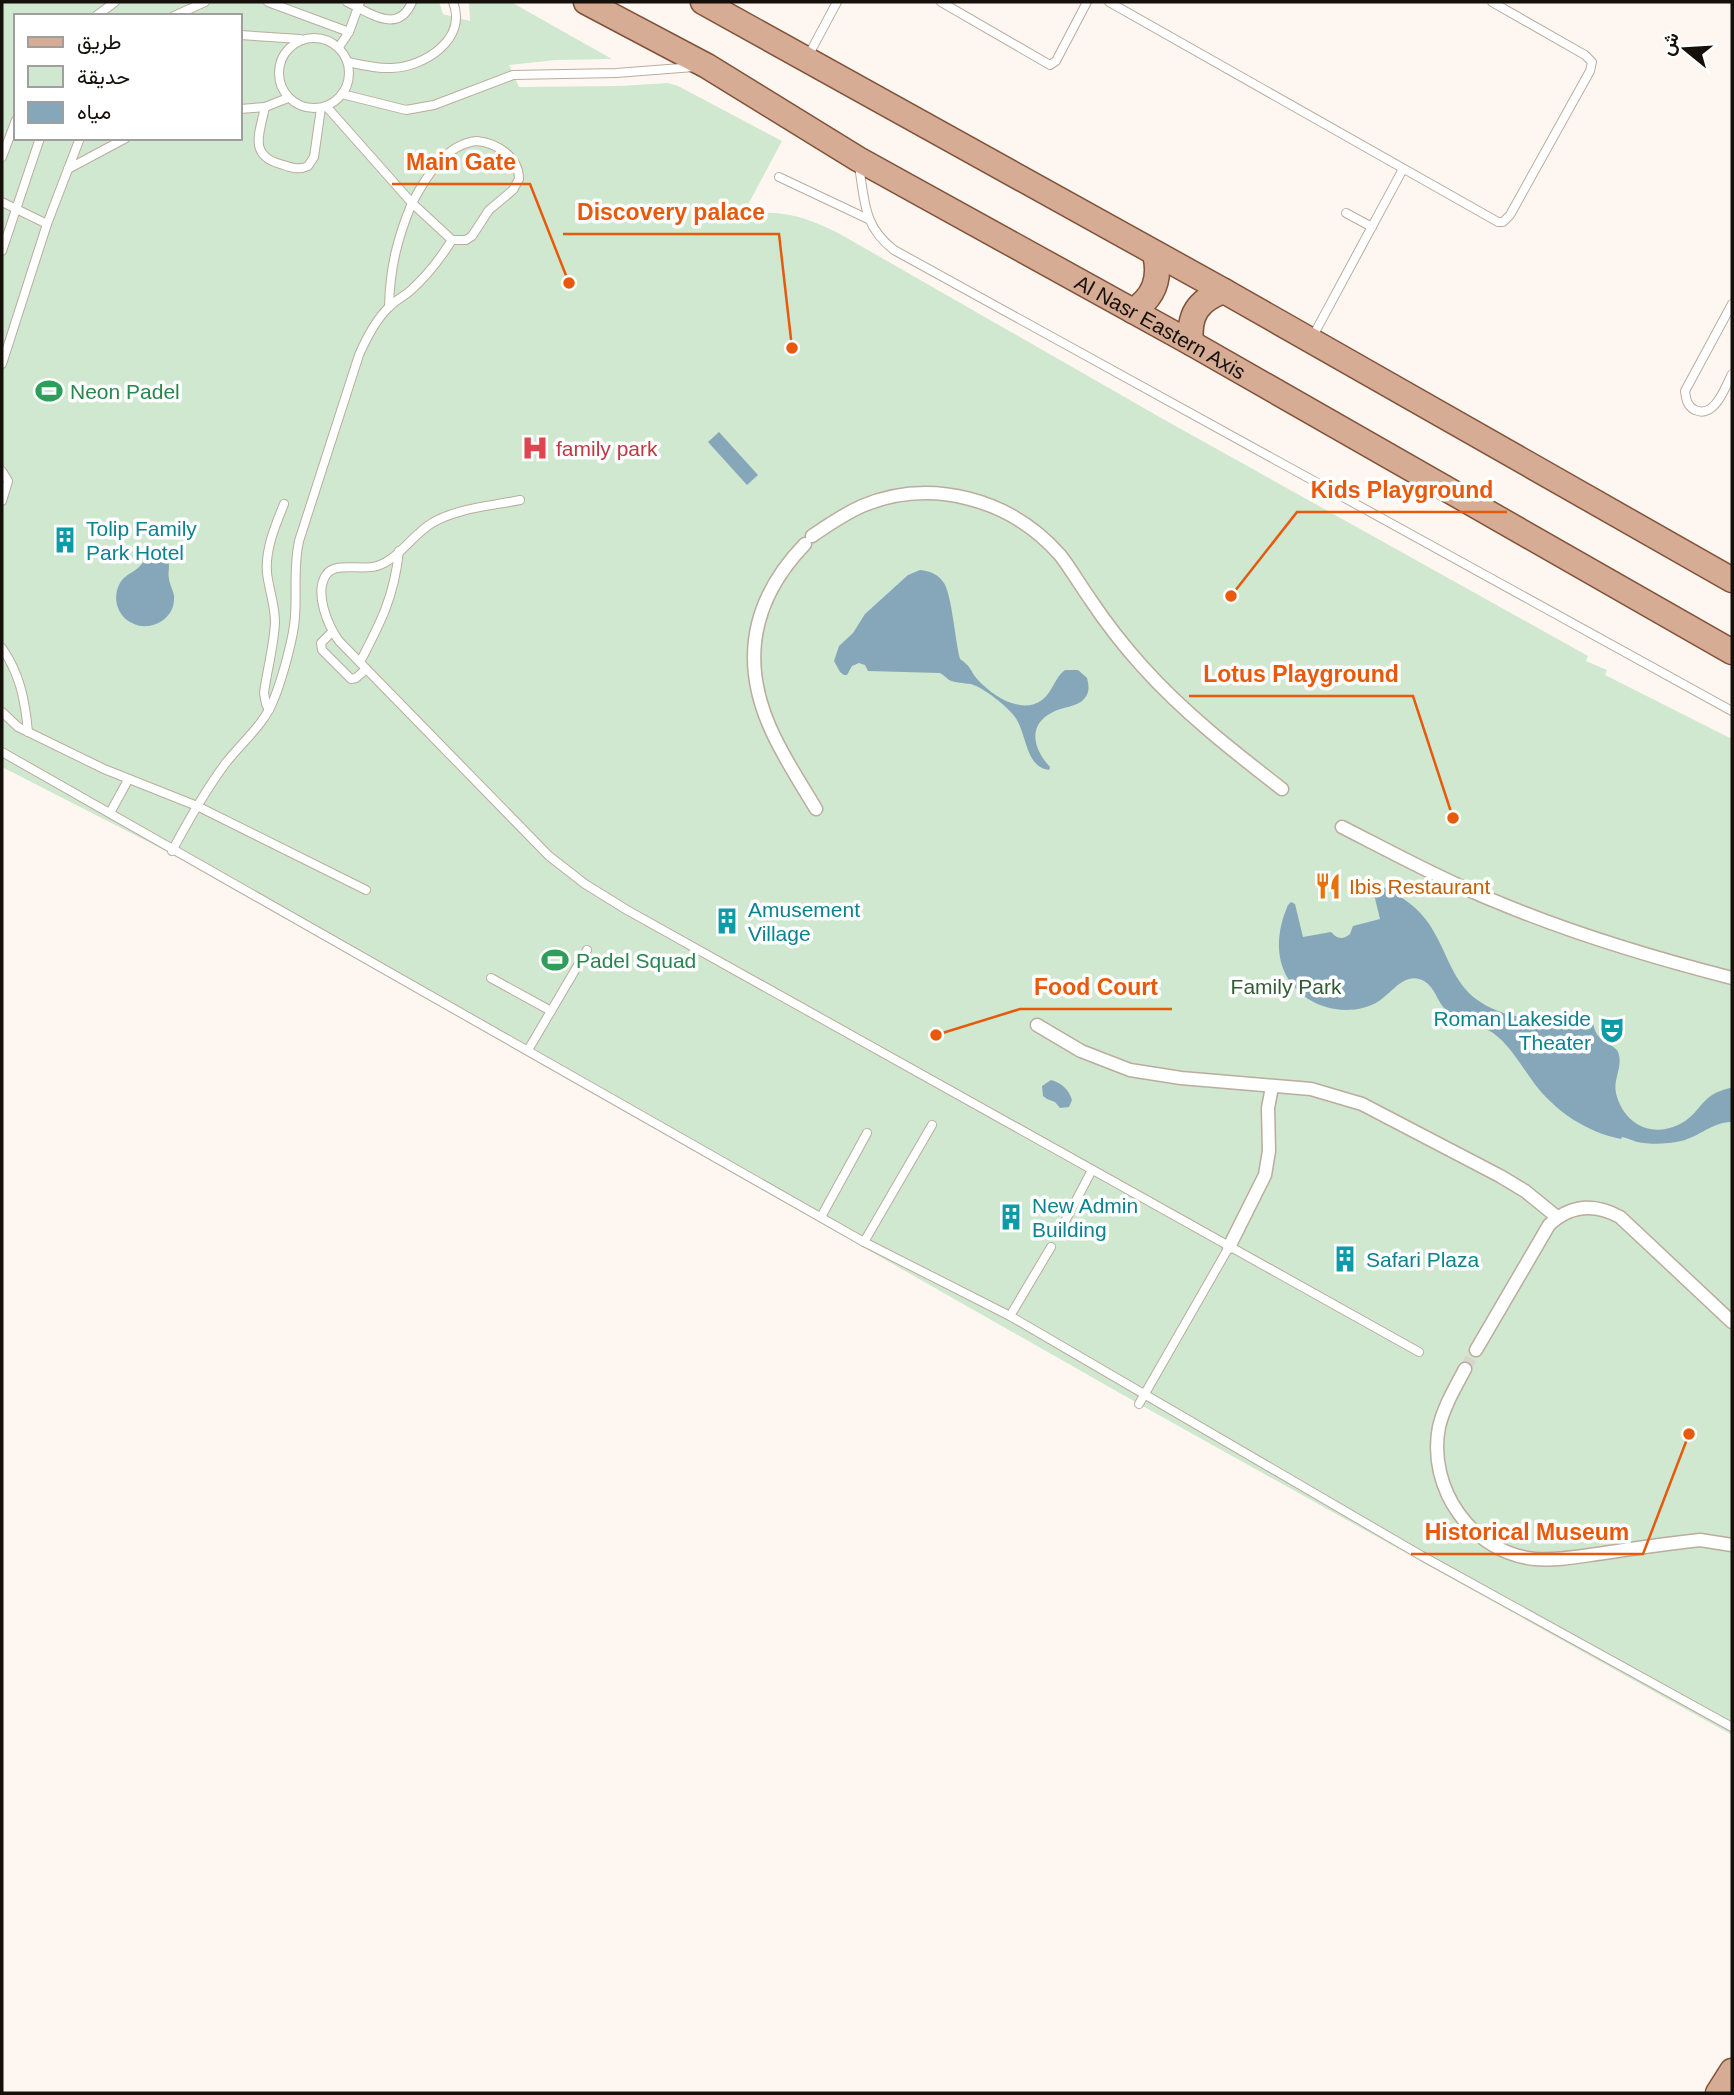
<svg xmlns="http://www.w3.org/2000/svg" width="1734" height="2095" font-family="Helvetica,Vazirmatn,sans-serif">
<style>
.green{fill:#cfe8cf;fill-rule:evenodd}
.water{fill:#86a7ba}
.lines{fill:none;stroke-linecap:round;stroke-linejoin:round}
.pedestrian-tunnel{stroke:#dbd4ce;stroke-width:12;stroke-dasharray:12 6;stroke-linecap:butt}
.service-casing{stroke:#bbac9d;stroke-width:10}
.pedestrian-casing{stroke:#bbac9d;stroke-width:15}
.primary-casing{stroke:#825137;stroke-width:27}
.service{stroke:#fff;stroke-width:8}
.pedestrian{stroke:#fff;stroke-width:12}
.primary{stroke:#d7ac95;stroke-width:24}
.labels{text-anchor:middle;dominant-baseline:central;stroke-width:7;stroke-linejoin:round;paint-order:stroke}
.street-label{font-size:21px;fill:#15100a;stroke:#fff}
.leisure-label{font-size:21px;fill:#27864d;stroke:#fff;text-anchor:start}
.health-label{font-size:21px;fill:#be3a42;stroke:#fff;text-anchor:start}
.culture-label{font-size:21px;fill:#0d838f;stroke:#fff;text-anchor:start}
.food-label{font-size:21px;fill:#c56008;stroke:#fff;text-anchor:start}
.park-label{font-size:21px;fill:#335b36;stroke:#fff}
.leader{fill:none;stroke:#e8590c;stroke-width:2.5}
.callout-dot{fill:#e8590c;stroke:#fff;stroke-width:2.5}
.callout-label{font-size:23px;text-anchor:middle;font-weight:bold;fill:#e8590c;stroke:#fff;stroke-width:7;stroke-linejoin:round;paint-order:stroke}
</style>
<rect width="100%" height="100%" fill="#fef7f1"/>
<path class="green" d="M2,2H439L443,14L470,21L469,2H511L612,59L556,60L509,65L519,87L620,86L668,83L678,86L782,141L742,216C779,207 808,218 840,234L1163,419L1588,656L1586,661L1607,670L1605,675L1732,739V1735L1139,1404L170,853L2,767ZM16,16H240V138H16Z"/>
<g class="water">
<path d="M719,432L758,475L747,485L708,442Z"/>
<path d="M156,554C175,559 167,567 169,579C170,587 175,592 174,600C173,621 148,633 130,622C115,613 112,593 122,580C127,574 134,572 139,567C146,560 147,556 156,554Z"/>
<path d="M920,570C930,571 938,574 944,583C952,596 955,640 960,659C972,667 970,671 978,680C993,696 1021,715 1042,700C1053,692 1054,678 1065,670H1078L1087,678C1089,686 1090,693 1084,699C1077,707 1062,707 1053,712C1026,725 1034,750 1050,767L1049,770C1025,767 1027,733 1015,717C1007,706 984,688 971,684C964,683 955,683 949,680C946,678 944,675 940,673L868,671L865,665L859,663L852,666L847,675H844L840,672L834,661L839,646L853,633L865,614L908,575Z"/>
<path d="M1372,883C1398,892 1421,908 1434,932C1449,958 1455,987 1482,1003C1497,1013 1521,1019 1539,1018C1550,1017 1560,1013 1571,1012C1578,1012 1585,1016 1592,1018C1593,1025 1595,1033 1600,1038C1606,1045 1618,1046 1619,1055C1622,1068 1613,1080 1616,1093C1623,1123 1650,1138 1678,1125C1702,1114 1698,1095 1730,1088H1732V1122C1714,1121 1699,1137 1681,1141C1667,1144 1652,1145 1637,1142C1631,1140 1628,1138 1622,1137L1621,1139C1586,1132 1555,1111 1534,1083C1522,1067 1513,1050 1498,1037C1483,1023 1461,1023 1446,1010C1437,1002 1435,987 1424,981C1405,971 1393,992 1379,1001C1357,1015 1325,1012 1304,996C1274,973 1274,937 1288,905L1291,902L1295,904L1303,937L1331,932C1337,939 1343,940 1350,934L1353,926L1380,919L1372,886H1368V884Z"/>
<path d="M1051,1080C1062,1083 1069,1090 1072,1100L1069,1107L1060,1108L1055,1102L1047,1099L1043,1096L1042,1086Z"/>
</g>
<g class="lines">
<path class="pedestrian-tunnel" d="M1465,1369L1476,1350"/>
<g class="service-casing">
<g id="service">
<path d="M268,2L349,32"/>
<path d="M347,2C370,13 398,35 412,2"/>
<path d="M941,2L1050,65L1056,61L1087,2"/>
<path d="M1109,2L1498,222H1503L1510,215L1590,71L1592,62L1585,55L1492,2"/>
<path d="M96,16L115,2"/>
<path d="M174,16L205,2"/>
<path d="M240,35L300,39"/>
<circle cx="314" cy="73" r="35"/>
<path d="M339,47L349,32L360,2"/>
<path d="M807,58L837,2"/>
<path d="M348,62C362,65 377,69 392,68C424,67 468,39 453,2"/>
<path d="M342,94L406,110L434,105L513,75L616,73L694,67"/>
<path d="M326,106L412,203C397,239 390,268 389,307"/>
<path d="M265,107C260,132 248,155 280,164C290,167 298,171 308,166L314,157L321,108"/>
<path d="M240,109L265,107L288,98"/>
<path d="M477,141C497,143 519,157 519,179L513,190L489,210L472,236L466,240H452L412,203C426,177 445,144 477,141Z"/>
<path d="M2,157L16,120"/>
<path d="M859,166C865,202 863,226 894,250L1732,711"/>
<path d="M68,169L126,138"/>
<path d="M779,177L868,219"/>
<path d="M2,202L47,224"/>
<path d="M1346,213L1372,227"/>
<path d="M2,251L40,138"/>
<path d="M1732,304L1685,391C1686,399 1687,406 1695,410C1715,419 1725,387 1732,374"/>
<path d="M1313,336L1403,169"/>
<path d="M2,364L47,224L80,138"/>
<path d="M2,471L8,481L2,501"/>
<path d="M520,500C492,506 457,508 432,523C412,535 399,559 377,566C361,571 335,561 326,575C314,593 328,626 339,641L549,856L585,884L627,910L1419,1352"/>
<path d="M332,632L321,643L322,650L351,679L356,678L366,669"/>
<path d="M2,648C20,674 25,700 28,732"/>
<path d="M360,662C381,622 394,597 399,551"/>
<path d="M269,710L266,704L264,693C267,670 274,646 275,622C275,605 269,590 267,573C265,550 275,526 284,504"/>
<path d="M2,712L18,727L104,769L197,806L366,890"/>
<path d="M2,752L864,1242L1010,1316L1422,1556L1732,1727"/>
<path d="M110,813L128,780"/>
<path d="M172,851C188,821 205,791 225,764C242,742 264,725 274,699C282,679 294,637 295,616C297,589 293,568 299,541L359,355C366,339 375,321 388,308C394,301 403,297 410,291C427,276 440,259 452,240"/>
<path d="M491,978L551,1011"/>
<path d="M528,1050L587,950"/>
<path d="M821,1217L867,1133"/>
<path d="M1061,1229L1092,1170"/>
<path d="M864,1242L932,1125"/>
<path d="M1010,1316L1051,1247"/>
<path d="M1139,1404L1229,1247"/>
</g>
</g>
<g class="pedestrian-casing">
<g id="pedestrian">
<path d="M812,536C828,525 844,514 862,506C931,477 1011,499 1060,555C1071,569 1080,585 1090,599C1106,623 1123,645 1142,666C1183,712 1233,751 1282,789"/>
<path d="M805,544C754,597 740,657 769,725C781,754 800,782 816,809"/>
<path d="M1342,827C1395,854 1447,882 1502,904C1577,935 1654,958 1732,978"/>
<path d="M1037,1025L1081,1051L1130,1070L1181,1078L1311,1089L1362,1104L1500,1176L1525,1191L1557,1217"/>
<path d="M1229,1247L1265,1175L1269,1151L1268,1108L1272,1087"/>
<path d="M1476,1350L1549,1225C1570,1205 1594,1203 1620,1217L1732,1322"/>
<path d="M1465,1369C1455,1388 1444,1406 1439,1427C1427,1488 1472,1553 1535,1559C1558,1561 1581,1556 1604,1553C1630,1549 1657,1545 1683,1542L1700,1540L1732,1545"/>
</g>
</g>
<g class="primary-casing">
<g id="primary">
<path id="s1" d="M586,2L707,66L858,159L1191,343L1732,652"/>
<path d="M703,2L1224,291L1732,580"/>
<path d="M1133,311C1154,297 1161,279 1155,254"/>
<path d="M1191,343C1188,315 1198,300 1224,291"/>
<path d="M1718,2093L1732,2071"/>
</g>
</g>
<use href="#service" class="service"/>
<use href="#pedestrian" class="pedestrian"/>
<use href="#primary" class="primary"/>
</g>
<defs>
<g id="stadium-bare" transform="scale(2.1)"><path d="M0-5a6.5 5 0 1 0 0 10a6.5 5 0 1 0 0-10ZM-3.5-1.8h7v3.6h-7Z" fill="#2e9e5b" stroke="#fff" stroke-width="2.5" paint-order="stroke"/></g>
<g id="hospital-bare" transform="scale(2.1)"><path d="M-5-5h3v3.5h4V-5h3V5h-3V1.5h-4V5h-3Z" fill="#e0444e" stroke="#fff" stroke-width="2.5" paint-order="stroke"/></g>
<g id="building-bare" transform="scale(2.1)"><path d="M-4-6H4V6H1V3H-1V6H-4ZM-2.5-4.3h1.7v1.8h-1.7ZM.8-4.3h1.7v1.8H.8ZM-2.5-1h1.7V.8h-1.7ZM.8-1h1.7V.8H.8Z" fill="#0f9aa8" stroke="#fff" stroke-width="2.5" paint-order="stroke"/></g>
<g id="restaurant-bare" transform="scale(2.1)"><path d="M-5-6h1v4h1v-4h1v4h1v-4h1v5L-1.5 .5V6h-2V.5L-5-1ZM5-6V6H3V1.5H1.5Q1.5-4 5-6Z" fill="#e8710a" stroke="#fff" stroke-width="2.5" paint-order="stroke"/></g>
<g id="theatre-bare" transform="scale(2.1)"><path d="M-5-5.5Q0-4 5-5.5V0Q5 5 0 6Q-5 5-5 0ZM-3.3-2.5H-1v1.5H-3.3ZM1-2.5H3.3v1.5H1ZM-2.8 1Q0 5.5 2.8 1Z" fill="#0f9aa8" stroke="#fff" stroke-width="2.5" paint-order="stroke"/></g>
</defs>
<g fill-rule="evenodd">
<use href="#stadium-bare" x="49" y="391"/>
<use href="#hospital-bare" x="535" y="448"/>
<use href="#building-bare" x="65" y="540"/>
<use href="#restaurant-bare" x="1328" y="886"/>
<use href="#building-bare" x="727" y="921"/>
<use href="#stadium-bare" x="555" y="960"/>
<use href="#theatre-bare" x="1612" y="1030"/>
<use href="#building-bare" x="1011" y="1217"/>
<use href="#building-bare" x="1345" y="1259"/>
</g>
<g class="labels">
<g class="street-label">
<text stroke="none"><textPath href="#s1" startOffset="660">Al Nasr Eastern Axis</textPath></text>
</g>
<g class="leisure-label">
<text x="70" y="391">Neon Padel</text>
<text x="576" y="960">Padel Squad</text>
</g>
<g class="health-label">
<text x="556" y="448">family park</text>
</g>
<g class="culture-label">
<text x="86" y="528">Tolip Family<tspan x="86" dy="24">Park Hotel</tspan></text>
<text x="748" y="909">Amusement<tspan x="748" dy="24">Village</tspan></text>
<text x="1591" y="1018" text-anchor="end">Roman Lakeside<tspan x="1591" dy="24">Theater</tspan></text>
<text x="1032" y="1205">New Admin<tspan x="1032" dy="24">Building</tspan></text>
<text x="1366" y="1259">Safari Plaza</text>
</g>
<g class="food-label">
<text x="1349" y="886">Ibis Restaurant</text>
</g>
<g class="park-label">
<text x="1286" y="986">Family Park</text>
</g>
</g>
<path class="leader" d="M569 283L530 184H392M792 348L779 234H563M1231 596L1297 512H1507M1453 818L1413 696H1189M936 1035L1020 1009H1172M1689 1434L1643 1554H1411"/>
<g class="callout-dot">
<circle cx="569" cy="283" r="7"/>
<circle cx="792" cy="348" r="7"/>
<circle cx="1231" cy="596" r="7"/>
<circle cx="1453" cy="818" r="7"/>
<circle cx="936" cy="1035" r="7"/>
<circle cx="1689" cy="1434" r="7"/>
</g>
<g class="callout-label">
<text x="461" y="170">Main Gate</text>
<text x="671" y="220">Discovery palace</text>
<text x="1402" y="498">Kids Playground</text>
<text x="1301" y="682">Lotus Playground</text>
<text x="1096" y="995">Food Court</text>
<text x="1527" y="1540">Historical Museum</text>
</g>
<rect width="1734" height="2095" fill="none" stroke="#15100a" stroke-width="7"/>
<rect x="14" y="14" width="228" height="126" fill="#ffffff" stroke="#a19f9d" stroke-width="2"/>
<rect x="28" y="37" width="35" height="10" fill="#d7ac95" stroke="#a19f9d" stroke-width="2"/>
<text x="77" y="49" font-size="21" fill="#15100a">طريق</text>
<rect x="28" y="66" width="35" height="21" fill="#cfe8cf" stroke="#a19f9d" stroke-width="2"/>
<text x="77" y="84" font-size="21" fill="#15100a">حديقة</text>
<rect x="28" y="102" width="35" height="21" fill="#86a7ba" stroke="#a19f9d" stroke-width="2"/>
<text x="77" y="119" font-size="21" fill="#15100a">مياه</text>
<g transform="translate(1685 49) rotate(288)" stroke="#ffffff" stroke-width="5" paint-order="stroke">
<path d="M0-5L12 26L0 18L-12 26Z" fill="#15100a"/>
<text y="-10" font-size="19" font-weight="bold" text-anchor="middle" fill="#15100a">ش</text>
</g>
</svg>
